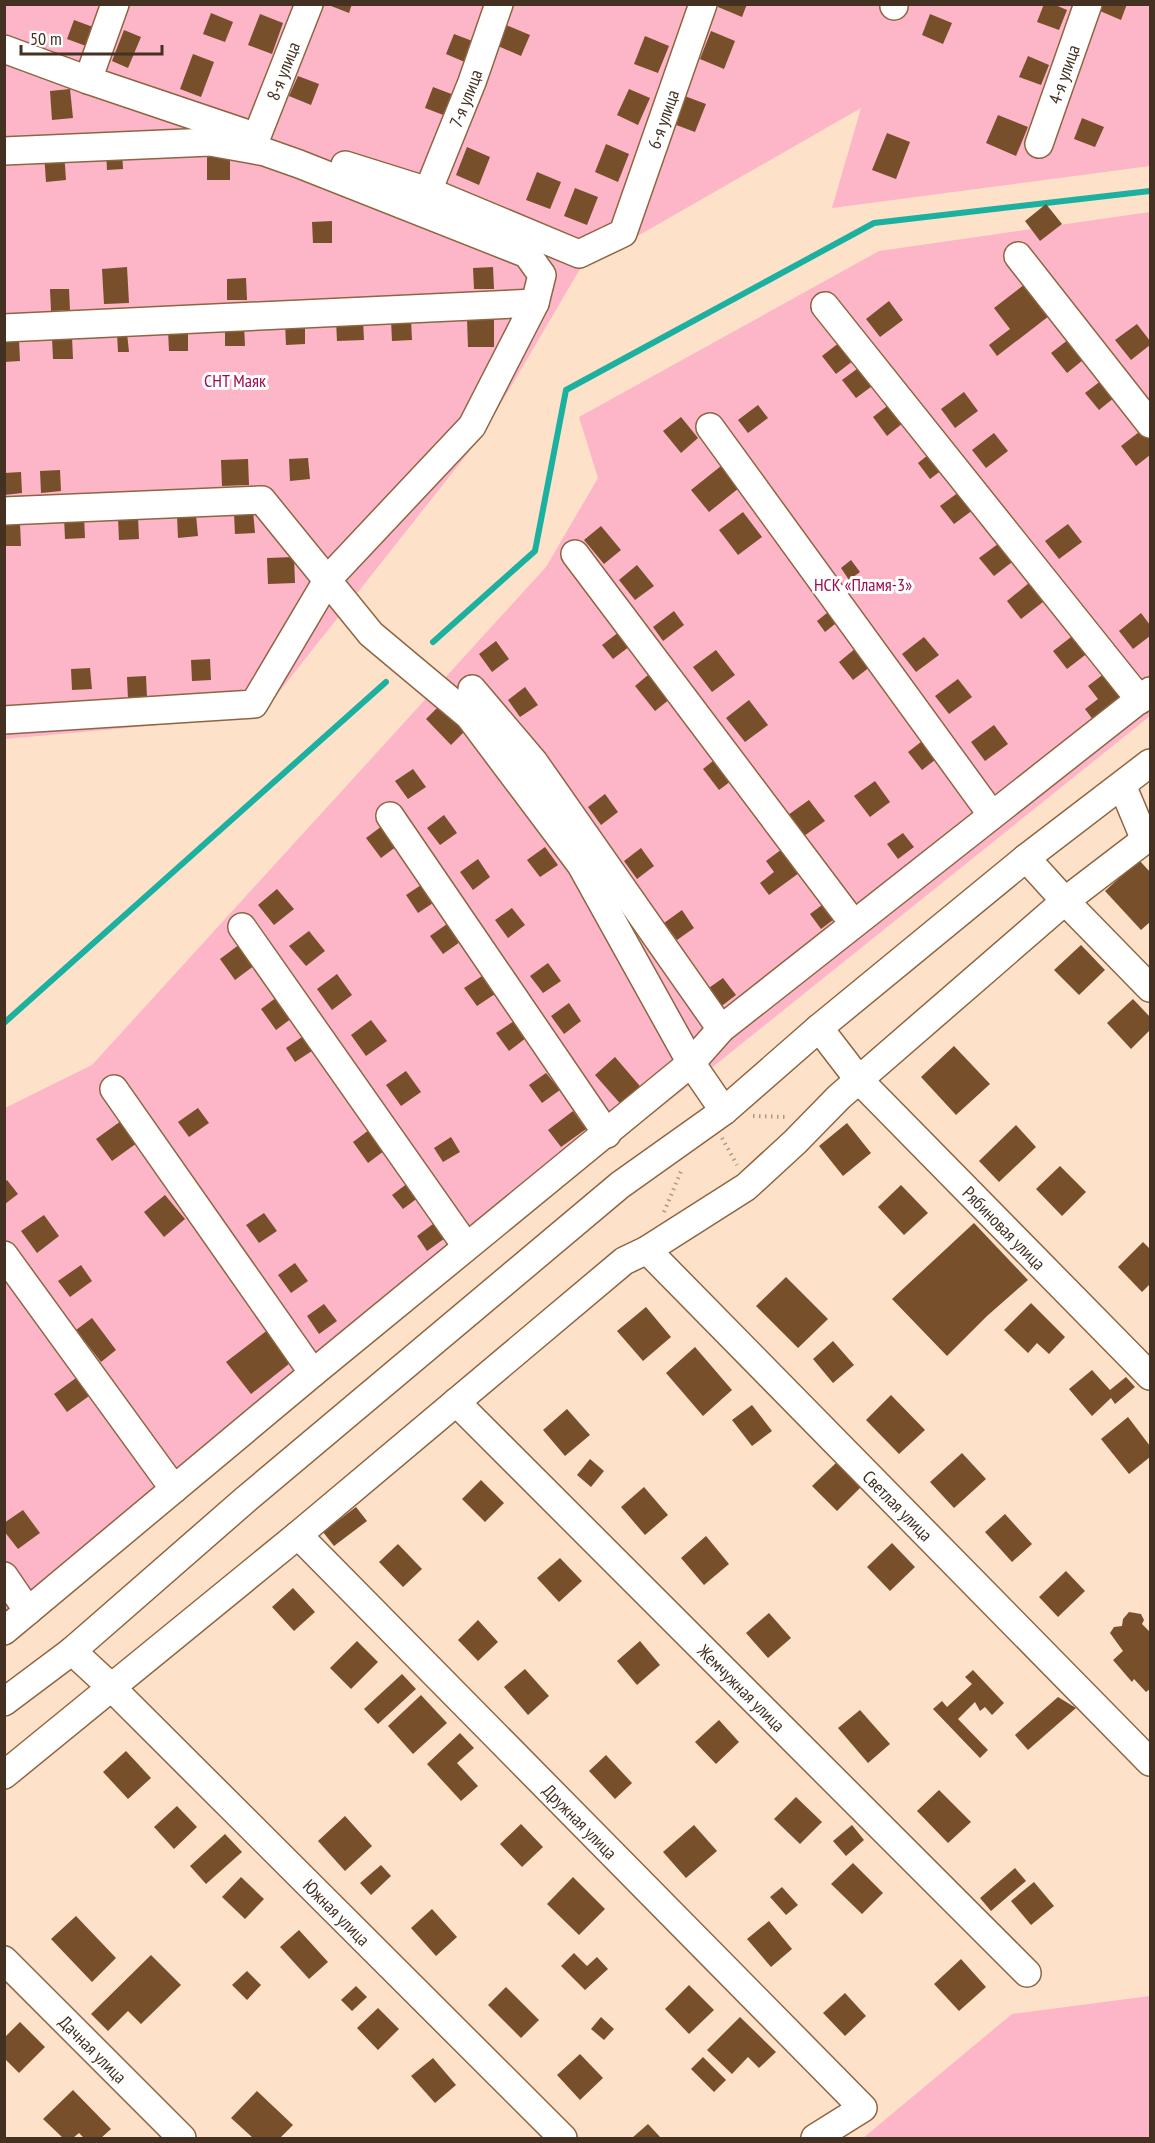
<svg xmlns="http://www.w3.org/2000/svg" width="1155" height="2143" font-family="'PT Sans Narrow',sans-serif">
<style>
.green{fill:#fdb5c8}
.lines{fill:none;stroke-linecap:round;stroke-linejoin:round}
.stream{stroke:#1bb09f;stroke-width:6}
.building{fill:#774f2b}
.minor-casing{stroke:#8f6541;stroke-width:30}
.path{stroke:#b09783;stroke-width:4;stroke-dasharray:1.5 4.5;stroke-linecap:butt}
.minor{stroke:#fff;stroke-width:27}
.labels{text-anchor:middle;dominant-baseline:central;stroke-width:6;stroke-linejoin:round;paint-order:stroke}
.street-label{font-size:18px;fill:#443122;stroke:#fff}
.park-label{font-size:18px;fill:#9f0e50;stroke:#fff}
</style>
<rect width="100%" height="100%" fill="#fee1c9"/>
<g class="green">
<path d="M5,5H1150V166L832,208L861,108L580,269L483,434L260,716L5,739Z"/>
<path d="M1150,212V716L709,1070L5,1613V1108L92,1065L546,567L598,478L579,417L879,251Z"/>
<path d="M1150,1996V2138H863L1012,2014Z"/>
</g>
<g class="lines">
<g class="stream">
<path d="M433,642L535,551L566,390L874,223L1150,191"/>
<path d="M4,1023L386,682"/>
</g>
</g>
<g class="building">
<path d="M326,4H352L349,13Z"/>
<path d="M719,4H747L742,17L718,7Z"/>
<path d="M1044,4H1053L1067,10L1059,30L1037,22Z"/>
<path d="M1102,4H1127L1121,20L1100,11Z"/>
<path d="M211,13L233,22L225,42L203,34Z"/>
<path d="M260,14L283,23L272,54L248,45Z"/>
<path d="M930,14L952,23L943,44L922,35Z"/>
<path d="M74,20L93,27L86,46L67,39Z"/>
<path d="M506,25L530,35L521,56L498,46Z"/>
<path d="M124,30L141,37L128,68L112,61Z"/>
<path d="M711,31L735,41L724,69L700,59Z"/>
<path d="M454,34L475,42L467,63L446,54Z"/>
<path d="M645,36L669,46L658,73L634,64Z"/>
<path d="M193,54L214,62L201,97L180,89Z"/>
<path d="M1028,56L1049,65L1041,85L1019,77Z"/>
<path d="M298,76L319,84L311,105L289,96Z"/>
<path d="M433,87L454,95L446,116L425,108Z"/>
<path d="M70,89L73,118L52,120L50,91Z"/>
<path d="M629,89L650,98L638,125L617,115Z"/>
<path d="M682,95L706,104L695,132L671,123Z"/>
<path d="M998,115L1028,127L1016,156L986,143Z"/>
<path d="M1082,118L1104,127L1095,147L1074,139Z"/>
<path d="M887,133L910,142L896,179L872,170Z"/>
<path d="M606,144L629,154L618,182L595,172Z"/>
<path d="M467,147L490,157L479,185L456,175Z"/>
<path d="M122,149L123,169L107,170L106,150Z"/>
<path d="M64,151L66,180L46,182L44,153Z"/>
<rect x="207" y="152" width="23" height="28"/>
<path d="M537,172L561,182L550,209L526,200Z"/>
<path d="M575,188L598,197L587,225L564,216Z"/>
<path d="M1046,204L1062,224L1040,241L1025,221Z"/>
<path d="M332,221V243H313L312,222Z"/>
<path d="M127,267L129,303L104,304L102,269Z"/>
<path d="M493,267L494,289H474L473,268Z"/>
<path d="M246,278L247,300H227V279Z"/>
<path d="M1025,284L1049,316L997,356L989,345L1010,329L994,308Z"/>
<path d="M50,289H69L70,310L51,311Z"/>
<path d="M889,301L903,320L880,337L866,319Z"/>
<path d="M363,319L364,340L337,341L336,320Z"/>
<path d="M411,319L412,340L392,341L391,320Z"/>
<path d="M467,319H494V347H468Z"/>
<path d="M285,323H305V344L286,345Z"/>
<path d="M244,324L245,346H225V325Z"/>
<path d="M1137,324L1150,341V345L1131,360L1115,340Z"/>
<path d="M188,329V351H169L168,330Z"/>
<path d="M117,333H127L129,352H118Z"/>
<path d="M1073,336L1088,356L1067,373L1051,353Z"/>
<path d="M72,337L73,359H53L52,338Z"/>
<path d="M844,339L858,357L836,374L822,356Z"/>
<path d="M4,340H19L20,361L4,362Z"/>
<path d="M865,363L879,381L856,398L842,380Z"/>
<path d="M1102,380L1115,397L1099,410L1085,393Z"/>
<path d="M964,392L978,411L955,428L941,409Z"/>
<path d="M895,400L909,418L887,436L873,417Z"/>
<path d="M758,405L768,418L748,433L738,420Z"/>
<path d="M681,417L698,438L681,453L663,431Z"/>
<path d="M1143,429L1150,439V455L1136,466L1121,446Z"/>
<path d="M994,433L1008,451L986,468L972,450Z"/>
<path d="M933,451L946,467L930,479L918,463Z"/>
<path d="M308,458L310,479L290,481L289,459Z"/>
<path d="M248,459L249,485L222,486L221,460Z"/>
<path d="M721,466L739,488L709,512L691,490Z"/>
<path d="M60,470L61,491L41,493L40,471Z"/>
<path d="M21,472L22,493L4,495V473Z"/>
<path d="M963,489L977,507L954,524L940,506Z"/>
<path d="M253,511L255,533L235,534L234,513Z"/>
<path d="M743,512L762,537L738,555L719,530Z"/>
<path d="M196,515L198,536L178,538L177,516Z"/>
<path d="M84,516L85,538L65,539L64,517Z"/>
<path d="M138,517L139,539L119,540L118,518Z"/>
<path d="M20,524L21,546H5V525Z"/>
<path d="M1068,524L1082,542L1059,559L1045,541Z"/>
<path d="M601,526L621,550L604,564L584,540Z"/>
<path d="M1002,541L1016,559L994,576L979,558Z"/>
<path d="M294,557L295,583L268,584L267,558Z"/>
<path d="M851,560L860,572L849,580L841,568Z"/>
<path d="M637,565L654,586L635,600L619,580Z"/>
<path d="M1029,583L1043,602L1021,619L1007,601Z"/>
<path d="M837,605L845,616L825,632L817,621Z"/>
<path d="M674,611L684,625L663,641L653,627Z"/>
<path d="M1141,613L1150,625V636L1133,649L1119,631Z"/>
<path d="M623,629L634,643L613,659L602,645Z"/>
<path d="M1075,634L1089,652L1067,669L1053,651Z"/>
<path d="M924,637L939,655L916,672L902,654Z"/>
<path d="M496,641L509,659L492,672L479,654Z"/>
<path d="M861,644L875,663L853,680L839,662Z"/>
<path d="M716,650L735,675L712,692L693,667Z"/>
<path d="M210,659L211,680L192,681L191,660Z"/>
<path d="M90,668L92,689L72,690L71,669Z"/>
<path d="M654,670L675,695L655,711L635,686Z"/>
<path d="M1105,673L1124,698L1094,721L1085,709L1098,699L1088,686Z"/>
<path d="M146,676L147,698L128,699L127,677Z"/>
<path d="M958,679L972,697L949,714L935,696Z"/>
<path d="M525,687L538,705L520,717L508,700Z"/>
<path d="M749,700L768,725L745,742L726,718Z"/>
<path d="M441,704L466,730L451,745L426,719Z"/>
<path d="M994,725L1008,744L985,761L971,742Z"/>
<path d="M930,735L944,753L922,770L908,752Z"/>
<path d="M723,753L739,775L719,790L703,769Z"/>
<path d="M413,769L426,787L408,799L395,781Z"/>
<path d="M875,781L890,802L870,817L854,796Z"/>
<path d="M605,794L618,812L601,825L588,807Z"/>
<path d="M809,800L825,821L804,836L788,815Z"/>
<path d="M444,815L457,833L440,845L427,828Z"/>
<path d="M386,823L401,843L381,858L366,838Z"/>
<path d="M903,833L914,847L898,859L887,844Z"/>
<path d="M545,847L558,865L540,877L527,860Z"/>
<path d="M641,848L654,866L637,879L624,861Z"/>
<path d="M782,849L799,873L769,895L760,883L774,872L766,861Z"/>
<path d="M478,859L490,877L473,890L460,872Z"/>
<path d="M1139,860L1150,872V922L1141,930L1105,891Z"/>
<path d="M424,883L436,901L418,913L406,895Z"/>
<path d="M277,889L294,909L274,925L258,905Z"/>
<path d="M826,902L837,917L821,929L810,914Z"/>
<path d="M512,908L525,925L508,938L495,920Z"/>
<path d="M682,910L694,928L677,940L664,923Z"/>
<path d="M447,924L460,942L443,954L430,936Z"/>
<path d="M309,931L325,951L306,966L289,946Z"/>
<path d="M240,944L255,965L235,980L220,959Z"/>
<path d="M1081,945L1105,970L1079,995L1054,970Z"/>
<path d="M548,963L561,981L543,993L530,976Z"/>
<path d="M337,974L352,995L332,1010L317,989Z"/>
<path d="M482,976L495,994L477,1006L464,988Z"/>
<path d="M723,978L736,995L719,1008L706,990Z"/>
<path d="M281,994L296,1015L276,1030L261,1009Z"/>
<path d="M1133,999L1150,1017V1030L1131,1049L1107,1023Z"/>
<path d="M569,1003L581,1021L564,1034L551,1016Z"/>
<path d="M371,1020L387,1041L366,1056L351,1035Z"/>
<path d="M514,1021L526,1038L509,1051L496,1033Z"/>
<path d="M302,1037L312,1051L295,1062L286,1048Z"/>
<path d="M954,1046L990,1084L956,1115L921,1077Z"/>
<path d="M615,1057L645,1092L625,1109L595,1075Z"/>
<path d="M406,1071L421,1092L401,1106L386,1085Z"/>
<path d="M546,1073L560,1090L542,1103L529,1085Z"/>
<path d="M198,1108L209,1123L189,1137L178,1122Z"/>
<path d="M573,1111L586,1129L561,1147L548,1130Z"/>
<path d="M121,1121L137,1143L112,1161L96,1139Z"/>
<path d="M847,1123L871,1153L843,1176L819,1146Z"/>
<path d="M1016,1125L1036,1147L999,1182L979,1161Z"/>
<path d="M373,1127L388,1148L368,1163L353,1142Z"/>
<path d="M451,1137L460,1152L443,1162L434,1148Z"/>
<path d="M1060,1166L1086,1192L1062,1216L1036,1189Z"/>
<path d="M7,1180L18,1194L5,1204V1182Z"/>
<path d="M408,1183L419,1197L403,1209L392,1195Z"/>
<path d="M901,1185L928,1213L904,1235L878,1207Z"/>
<path d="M165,1195L185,1219L164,1237L144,1212Z"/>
<path d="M264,1213L277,1231L259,1243L246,1225Z"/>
<path d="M44,1215L59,1236L37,1253L21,1231Z"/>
<path d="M437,1221L448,1236L427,1251L417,1236Z"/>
<path d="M974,1223L1028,1280L987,1316L947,1356L892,1299Z"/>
<path d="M1143,1242L1150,1249V1284L1142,1292L1118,1267Z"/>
<path d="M295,1263L308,1281L291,1293L278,1275Z"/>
<path d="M81,1265L92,1281L70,1297L58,1281Z"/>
<path d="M786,1277L828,1319L798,1348L756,1306Z"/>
<path d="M1031,1303L1065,1337L1049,1354L1037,1343L1028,1353L1004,1330Z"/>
<path d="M324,1304L337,1321L319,1334L307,1316Z"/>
<path d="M646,1307L671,1337L643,1361L617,1331Z"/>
<path d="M92,1318L116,1350L101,1362L76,1330Z"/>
<path d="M269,1329L294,1360L251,1394L226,1362Z"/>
<path d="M833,1341L854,1365L833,1383L813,1359Z"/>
<path d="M695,1347L732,1390L703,1416L666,1373Z"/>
<path d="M1092,1370L1110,1390L1126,1377L1135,1387L1115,1404L1111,1398L1092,1416L1069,1389Z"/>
<path d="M76,1378L89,1396L67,1412L54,1394Z"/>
<path d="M891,1395L925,1430L899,1454L866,1420Z"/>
<path d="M752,1405L772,1431L752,1446L732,1420Z"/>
<path d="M567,1409L590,1435L565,1456L543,1430Z"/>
<path d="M1128,1417L1150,1446V1457L1129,1474L1101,1439Z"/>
<path d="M962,1453L986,1479L954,1508L930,1482Z"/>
<path d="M590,1459L604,1471L591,1487L577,1475Z"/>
<path d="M836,1463L861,1487L837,1511L812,1486Z"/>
<path d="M481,1480L504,1503L485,1522L462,1499Z"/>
<path d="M644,1487L668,1515L645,1535L621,1507Z"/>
<path d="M356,1507L367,1521L334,1546L323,1532Z"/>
<path d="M23,1510L40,1533L18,1549L4,1531V1523Z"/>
<path d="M1005,1514L1032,1544L1012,1562L985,1532Z"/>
<path d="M706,1536L729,1564L704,1585L681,1558Z"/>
<path d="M892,1543L915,1567L890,1591L867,1567Z"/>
<path d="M398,1544L422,1569L403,1587L379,1562Z"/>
<path d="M560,1558L582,1581L559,1602L537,1578Z"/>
<path d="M1066,1571L1085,1591L1058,1617L1039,1597Z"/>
<path d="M293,1588L315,1612L294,1631L272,1607Z"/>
<path d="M1129,1612L1141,1614L1144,1620L1142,1624L1149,1631L1150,1630V1689L1146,1692L1134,1679L1132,1682L1113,1660L1123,1651L1110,1633L1114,1627L1122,1626L1123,1619Z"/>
<path d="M769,1613L791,1638L768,1658L746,1633Z"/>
<path d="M478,1620L498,1642L478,1661L458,1640Z"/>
<path d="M357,1641L378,1662L351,1689L330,1668Z"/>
<path d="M640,1641L660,1665L637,1685L617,1661Z"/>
<path d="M525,1669L549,1696L528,1715L504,1687Z"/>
<path d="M973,1670L1004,1703L992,1715L985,1707L980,1711L975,1702L958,1719L988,1750L980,1758L933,1709L942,1701L947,1707L972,1684L965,1677Z"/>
<path d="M402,1674L416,1689L378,1724L364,1709Z"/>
<path d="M421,1695L447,1723L413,1754L388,1726Z"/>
<path d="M1058,1697L1076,1708L1028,1750L1015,1735Z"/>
<path d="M860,1710L890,1744L868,1763L838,1728Z"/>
<path d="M719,1720L739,1742L716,1764L695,1742Z"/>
<path d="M460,1733L474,1748L457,1763L478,1786L461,1801L427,1764Z"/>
<path d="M126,1751L151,1778L128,1799L103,1772Z"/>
<path d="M606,1755L632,1783L615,1799L589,1771Z"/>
<path d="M939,1790L971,1822L948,1843L917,1811Z"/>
<path d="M796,1797L822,1822L800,1844L774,1819Z"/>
<path d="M177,1806L197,1827L174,1849L154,1827Z"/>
<path d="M345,1816L372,1846L345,1871L318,1841Z"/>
<path d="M521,1824L543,1847L522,1867L500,1844Z"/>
<path d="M694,1825L717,1851L686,1878L663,1852Z"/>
<path d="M852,1825L864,1840L846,1856L833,1841Z"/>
<path d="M225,1834L242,1852L206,1884L190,1866Z"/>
<path d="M853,1863L883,1893L862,1914L831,1884Z"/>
<path d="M381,1865L391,1876L371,1895L360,1883Z"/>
<path d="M1015,1868L1026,1881L991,1911L980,1898Z"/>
<path d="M241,1877L264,1899L245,1919L222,1897Z"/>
<path d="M573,1877L605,1909L579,1935L547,1904Z"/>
<path d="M1034,1882L1054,1906L1031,1925L1011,1901Z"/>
<path d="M782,1887L798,1905L786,1915L770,1897Z"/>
<path d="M432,1909L457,1937L436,1956L411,1928Z"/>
<path d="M76,1916L116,1958L92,1982L51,1939Z"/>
<path d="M769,1921L792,1949L771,1967L747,1939Z"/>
<path d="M299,1930L328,1962L309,1979L280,1947Z"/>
<path d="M574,1953L587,1966L597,1957L608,1969L585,1990L561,1966Z"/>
<path d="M151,1955L181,1985L141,2024L128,2011L108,2031L91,2014Z"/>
<path d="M961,1959L986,1987L959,2011L934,1984Z"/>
<path d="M247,1971L261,1985L247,2000L232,1985Z"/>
<path d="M689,1985L714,2010L689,2034L665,2009Z"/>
<path d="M356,1986L367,1997L352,2011L341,2000Z"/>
<path d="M506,1987L539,2020L521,2038L488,2005Z"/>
<path d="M845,1993L866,2016L845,2036L823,2013Z"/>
<path d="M378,2008L399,2029L378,2050L357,2028Z"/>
<path d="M601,2017L614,2029L604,2040L591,2029Z"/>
<path d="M740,2017L776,2052L759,2068L748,2057L732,2074L707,2050Z"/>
<path d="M20,2022L45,2047L19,2073L4,2058V2038Z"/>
<path d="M580,2054L603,2078L580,2100L557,2075Z"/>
<path d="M703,2057L726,2080L714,2092L691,2069Z"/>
<path d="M433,2058L456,2085L435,2103L411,2076Z"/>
<path d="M73,2090L111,2129L101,2138H84L79,2133L73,2138H63L43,2119Z"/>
<path d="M257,2091L293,2125L280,2138H253L231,2118Z"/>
<path d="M648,2124L661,2138H632Z"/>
</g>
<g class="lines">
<g class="minor-casing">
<g id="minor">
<path d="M894,6V4"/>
<path d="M4,49L88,80L254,136"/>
<path d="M88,80L115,4"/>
<path id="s1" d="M257,136L309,4"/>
<path id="s2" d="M1039,144L1088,4"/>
<path d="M4,151L210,142L265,152L299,164L527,254L542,275L535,303L472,426L328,579L254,704L4,720"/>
<path id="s3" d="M345,165L428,191L579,254L623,233L703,4"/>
<path id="s4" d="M428,191L472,82L499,4"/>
<path d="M1018,256L1150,424"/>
<path d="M825,306L1140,700"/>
<path d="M4,328L535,303"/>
<path d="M710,427L992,815"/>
<path d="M4,511L262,500L371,634L469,716L581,865L691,1063L724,1111"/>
<path d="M575,554L853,923"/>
<path d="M472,689L534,762L721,1029"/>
<path d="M1122,785L1145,840"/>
<path d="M390,816L607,1134"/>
<path d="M1026,858L1065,901L1150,988"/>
<path d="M242,927L466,1246"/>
<path id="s5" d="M819,1028L859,1080L1150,1376"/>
<path d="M114,1089L313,1373"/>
<path id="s6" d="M647,1250L1150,1762"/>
<path d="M4,1255L174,1489"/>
<path id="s7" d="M456,1402L1027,1973"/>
<path id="s8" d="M298,1535L863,2108L815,2138"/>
<path d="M4,1576L28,1611"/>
<path d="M4,1631L313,1373L691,1063L721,1029L1150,691"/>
<path id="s9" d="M72,1651L111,1687L563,2138"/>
<path d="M4,1702L72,1651L245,1500L620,1185L724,1111L819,1028L1026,858L1150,763"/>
<path d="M4,1775L298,1535L624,1261L647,1250L746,1187L795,1142L839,1097L1065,901L1150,836"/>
<path id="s10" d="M4,1960L182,2138"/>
</g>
</g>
<g class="path">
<path d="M753,1116L788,1117"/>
<path d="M722,1138L737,1165"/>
<path d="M664,1212L682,1169"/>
</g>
<use href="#minor" class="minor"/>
</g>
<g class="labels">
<g class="street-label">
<text stroke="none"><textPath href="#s1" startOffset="70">8-я улица</textPath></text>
<text stroke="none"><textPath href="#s2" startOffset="74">4-я улица</textPath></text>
<text stroke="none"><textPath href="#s4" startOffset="100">7-я улица</textPath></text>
<text stroke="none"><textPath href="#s3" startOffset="420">6-я улица</textPath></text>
<text stroke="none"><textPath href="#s5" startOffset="273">Рябиновая улица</textPath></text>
<text stroke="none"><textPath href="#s6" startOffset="358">Светлая улица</textPath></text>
<text stroke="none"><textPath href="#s7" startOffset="404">Жемчужная улица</textPath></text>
<text stroke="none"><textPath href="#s8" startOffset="402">Дружная улица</textPath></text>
<text stroke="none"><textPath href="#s9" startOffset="372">Южная улица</textPath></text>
<text stroke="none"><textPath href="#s10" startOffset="126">Дачная улица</textPath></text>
</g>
<g class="park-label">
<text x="235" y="380">СНТ Маяк</text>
<text x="863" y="584">НСК «Пламя-3»</text>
</g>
</g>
<rect width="1155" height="2143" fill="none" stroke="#443122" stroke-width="12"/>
<path d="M21 45v9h141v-9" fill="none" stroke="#443122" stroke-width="3"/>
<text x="30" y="45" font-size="18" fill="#443122" stroke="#ffffff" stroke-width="4.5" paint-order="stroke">50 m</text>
</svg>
